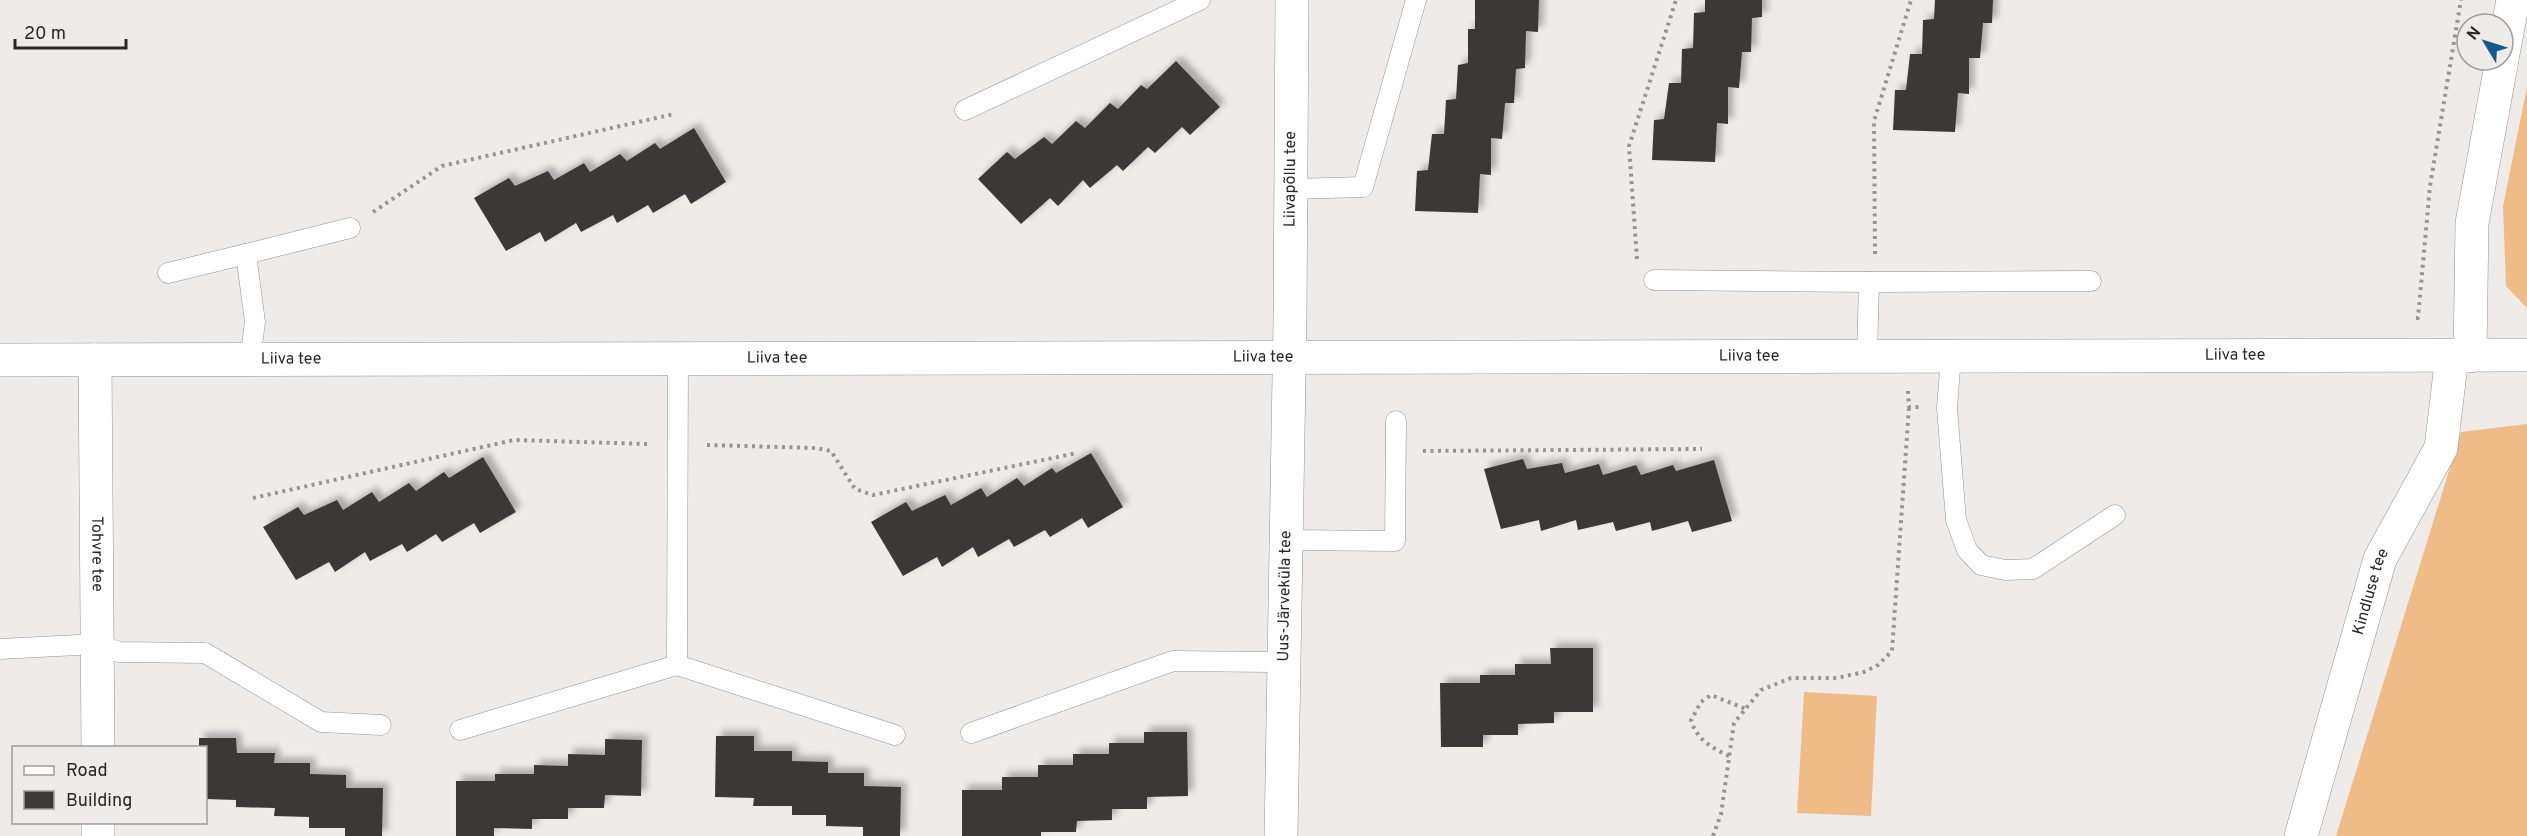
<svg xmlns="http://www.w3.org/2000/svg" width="2527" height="836" font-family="Overpass,sans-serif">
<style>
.grass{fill:#efbb86}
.building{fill:#3d3938;filter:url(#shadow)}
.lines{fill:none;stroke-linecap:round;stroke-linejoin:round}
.lane-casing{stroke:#969391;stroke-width:21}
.street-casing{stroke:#969391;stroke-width:34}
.path{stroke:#979593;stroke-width:4;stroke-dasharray:3 4.5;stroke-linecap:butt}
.lane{stroke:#fff;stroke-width:20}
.street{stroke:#fff;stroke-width:33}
.labels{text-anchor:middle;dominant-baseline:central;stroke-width:6;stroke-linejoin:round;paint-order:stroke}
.street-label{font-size:16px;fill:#282726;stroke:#eeebe9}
</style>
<defs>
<filter id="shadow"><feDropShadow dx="5.5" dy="-5.5" stdDeviation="3" flood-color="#0004"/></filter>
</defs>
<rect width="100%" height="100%" fill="#eeebe9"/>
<g class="grass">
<path d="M2527,87V308L2506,286L2503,206Z"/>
<path d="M2527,424V836H2336L2461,432Z"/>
<path d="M1804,692L1877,696L1871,816L1797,813Z"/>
</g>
<g class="building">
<path d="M1475,0H1539L1538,32L1526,31L1525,68L1516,69L1514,103H1505L1502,139L1491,138V175L1480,174L1478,213L1415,211L1417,171L1428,170L1432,134H1444L1446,100L1456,99L1458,65L1468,63V29H1475Z"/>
<path d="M1705,0H1762V17L1752,18L1751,52H1742L1739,88L1728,87V124L1717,123L1715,162L1652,160L1654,120L1664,119L1669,83H1681L1682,49L1693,48L1694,13L1705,12Z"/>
<path d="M1935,0H1993L1992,23H1983L1980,58H1969V94L1958,93L1955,132L1893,130L1895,90H1906L1910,54H1922L1923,20L1934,19Z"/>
<path d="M1176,61L1220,107L1190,135L1182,127L1155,153L1148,147L1123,171L1117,165L1090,188L1083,180L1058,206L1050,198L1021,224L978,179L1007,152L1015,159L1044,137L1052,144L1076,121L1085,128L1110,103L1118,109L1141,85L1147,89Z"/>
<path d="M694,128L726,182L691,204L685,194L653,213L648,205L617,223L613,215L581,232L576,223L545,242L540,232L506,251L474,198L509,178L515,186L548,171L554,180L584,163L590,172L620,154L627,161L655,143L660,149Z"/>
<path d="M1091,453L1123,507L1088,528L1082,518L1050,537L1045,530L1014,547L1009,539L978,557L973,547L942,567L937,557L903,576L871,522L906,502L912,511L945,495L951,505L981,488L987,497L1017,478L1024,486L1052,468L1056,473Z"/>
<path d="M483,457L516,512L480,533L474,523L442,542L436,534L407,552L402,544L370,561L365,552L335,572L329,562L296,580L263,527L298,507L304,515L337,500L343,510L372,492L379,502L409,483L416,491L444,472L449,478Z"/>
<path d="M1523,459L1527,469L1562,463L1565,473L1599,464L1603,475L1636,465L1641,475L1673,465L1676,471L1714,460L1732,521L1692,532L1688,521L1652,531L1650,522L1616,531L1613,522L1578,530L1576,520L1541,531L1539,520L1501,529L1484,469Z"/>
<path d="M1550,648H1593V712H1554V723L1518,724V735H1483V747H1441L1440,683H1480V675H1515V664H1551Z"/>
<path d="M1144,732H1187L1188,796L1147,797V809H1112V820L1077,821L1076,832H1041V836H962V790H1002V777H1038V765H1073V754H1109V743H1144Z"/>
<path d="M716,736H754V751H792V761L828,762V773H864V786L901,787L900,836H863V827L826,826V815H792V806H753L754,798L715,797Z"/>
<path d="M199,738H236L237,753H275L274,763H310V774L346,775V788H383L382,836H345V828H309V817L274,816L275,808L236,807V800L206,799V748H199Z"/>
<path d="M605,739L642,740L641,796L605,795L604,808H568V819H532V829L494,828V836H456V781H495V774H534V765L568,766V754L605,755Z"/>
</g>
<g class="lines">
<g class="lane-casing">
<g id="lane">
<path d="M965,110L1200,0"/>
<path d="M1291,189L1363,187L1416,0"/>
<path d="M168,273L246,254"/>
<path d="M1654,280L1869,282L1867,356"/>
<path d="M1869,282L2091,281"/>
<path d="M1951,356L1947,408L1956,520L1967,550L1981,565L2005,570L2033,569L2115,515"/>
<path d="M250,360L255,322L246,254L350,228"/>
<path d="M1286,540L1395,541L1396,421"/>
<path d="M0,649L97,644L119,652L205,653L321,722L381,725"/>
<path d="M677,665L895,735"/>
<path d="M460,730L677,665L678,359"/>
<path d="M971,733L1173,661L1284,662"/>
</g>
</g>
<g class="street-casing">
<g id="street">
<path d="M2503,54L2513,0"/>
<path d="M2470,356L2472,223L2502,60"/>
<path id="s1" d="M0,360L2527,355"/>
<path id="s2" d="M95,360L98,748"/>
<path d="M98,822V836"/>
<path id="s3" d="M1281,836L1290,319L1292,0"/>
<path id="s4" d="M2301,836L2380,559L2441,448L2452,356"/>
</g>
</g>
<g class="path">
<path d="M373,212L442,166L674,114"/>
<path d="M1875,254L1874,121L1911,0"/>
<path d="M1637,259L1629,146L1676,0"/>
<path d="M2416,318H2418L2430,186L2461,0"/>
<path d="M1908,391L1909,407H1919"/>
<path d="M707,445L816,448L831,451L855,489L873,495L1077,453"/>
<path d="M1423,451L1702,449"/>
<path d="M253,498L514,440L648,444"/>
<path d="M1729,756C1712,748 1696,739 1691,720L1701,702L1711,695L1746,709"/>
<path d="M1713,836L1721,814L1734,723L1761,690L1791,678H1837L1864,672L1878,665L1892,651L1909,407"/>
</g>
<use href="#lane" class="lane"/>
<use href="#street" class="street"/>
</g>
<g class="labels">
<g class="street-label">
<text stroke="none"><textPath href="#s3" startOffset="657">Liivapõllu tee</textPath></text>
<text stroke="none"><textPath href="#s1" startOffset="2235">Liiva tee</textPath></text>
<text stroke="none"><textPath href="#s1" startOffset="1749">Liiva tee</textPath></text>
<text stroke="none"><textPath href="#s1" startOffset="1263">Liiva tee</textPath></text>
<text stroke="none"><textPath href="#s1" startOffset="777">Liiva tee</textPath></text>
<text stroke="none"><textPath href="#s1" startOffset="291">Liiva tee</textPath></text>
<text stroke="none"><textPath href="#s2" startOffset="194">Tohvre tee</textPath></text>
<text stroke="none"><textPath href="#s4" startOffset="254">Kindluse tee</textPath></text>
<text stroke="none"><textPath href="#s3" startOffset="240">Uus-Järveküla tee</textPath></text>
</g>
</g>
<rect x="12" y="746" width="195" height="78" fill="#eeebe9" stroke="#9f9d9b" stroke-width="1.5"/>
<rect x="24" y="766" width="30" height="9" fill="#ffffff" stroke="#9f9d9b" stroke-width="1.5"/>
<text x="66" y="776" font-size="18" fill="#282726">Road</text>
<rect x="24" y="791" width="30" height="18" fill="#3d3938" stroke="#9f9d9b" stroke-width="1.5"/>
<text x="66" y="806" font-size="18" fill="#282726">Building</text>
<g transform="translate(2485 42) rotate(308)"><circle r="28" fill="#eeebe9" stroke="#9f9d9b" stroke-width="1.5"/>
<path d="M0-4.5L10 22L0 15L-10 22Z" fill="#115b8f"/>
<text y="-9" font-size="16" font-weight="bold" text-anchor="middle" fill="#282726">N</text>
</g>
<path d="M15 39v9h111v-9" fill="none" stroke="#282726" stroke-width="3"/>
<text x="24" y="39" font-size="18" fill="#282726" stroke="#eeebe9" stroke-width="4.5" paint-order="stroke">20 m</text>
</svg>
